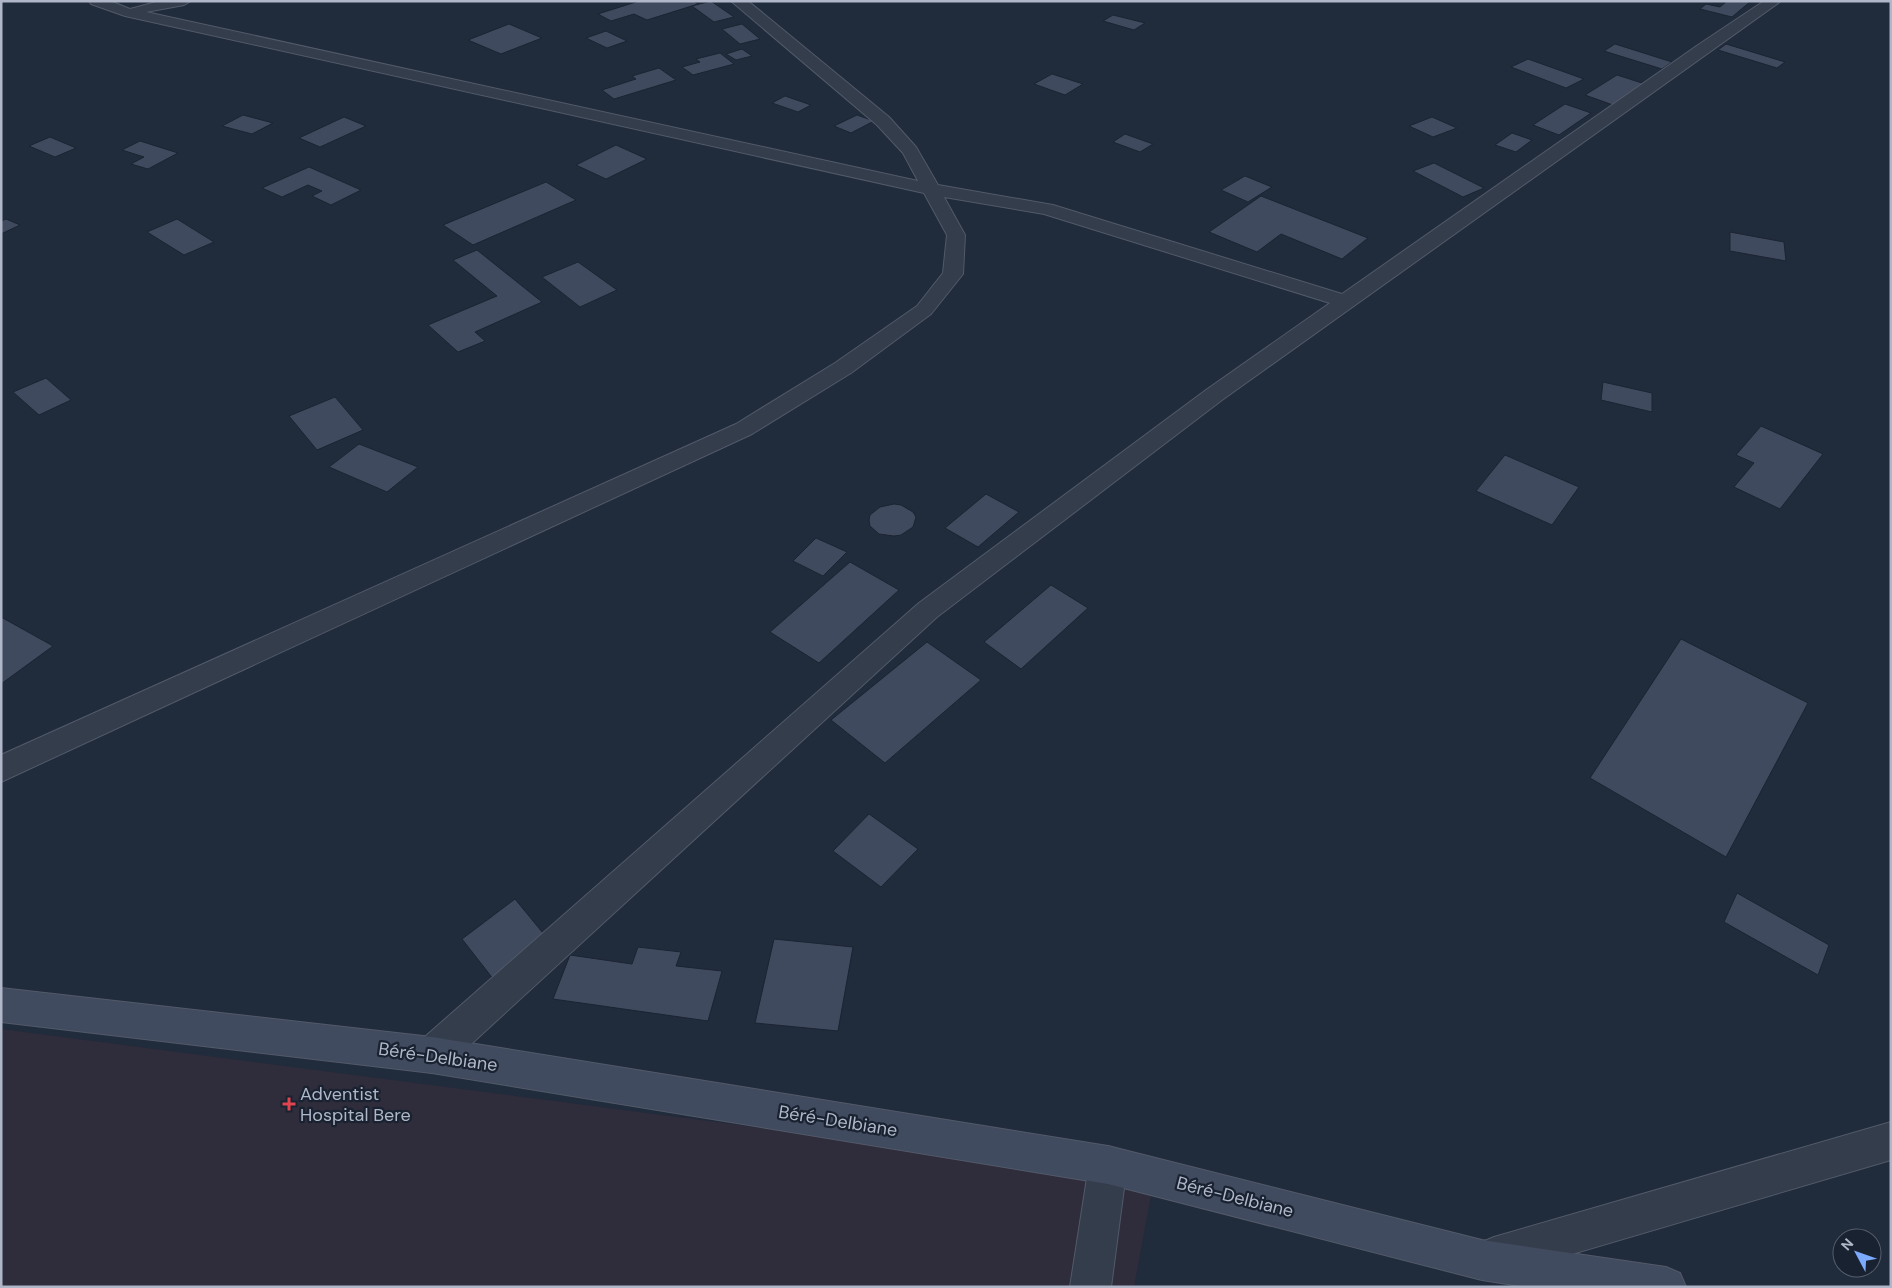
<svg xmlns="http://www.w3.org/2000/svg" width="1892" height="1288" font-family="'DM Sans',sans-serif">
<style>
.medical{fill:#2f2c3c}
.building{fill:#3f4a5e;stroke:#1b2432}
.lines{fill:none;stroke-linecap:round;stroke-linejoin:round}
.street-casing{stroke:#525a69;stroke-width:2}
.secondary-casing{stroke:#525a69;stroke-width:2}
.street{fill:#343d4b;fill-rule:evenodd}
.secondary{fill:#414b5f;fill-rule:evenodd}
.health-dot{fill:#e0444e;stroke:#192230;stroke-width:2}
.labels{text-anchor:middle;dominant-baseline:central;stroke-width:4.5;stroke-linejoin:round;paint-order:stroke}
.near-street-label{font-size:18px;fill:#afb7c8;stroke:#192230}
.near-poi-label{font-size:18px;fill:#afb7c8;stroke:#192230;text-anchor:start}
</style>
<rect width="100%" height="100%" fill="#202b3b"/>
<path class="medical" d="M1,1029L1154,1179L1134,1287H1Z"/>
<g class="building">
<path d="M639,1H694L698,4L647,20L634,14L611,21L598,14Z"/>
<path d="M711,1L734,17L714,22L692,6Z"/>
<path d="M1727,1H1751L1732,17L1700,9L1706,4L1720,7Z"/>
<path d="M1113,15L1145,23L1134,30L1103,21Z"/>
<path d="M509,24L542,38L501,54L468,40Z"/>
<path d="M742,24L760,39L740,44L722,29Z"/>
<path d="M606,31L627,41L607,48L586,38Z"/>
<path d="M1615,44L1672,62L1662,69L1604,51Z"/>
<path d="M1726,44L1785,62L1777,68L1718,50Z"/>
<path d="M742,49L752,56L736,60L726,54Z"/>
<path d="M720,53L734,64L693,75L682,67L700,62L696,59Z"/>
<path d="M1528,59L1584,79L1566,88L1511,67Z"/>
<path d="M659,68L676,80L614,99L602,90L636,79L632,76Z"/>
<path d="M1052,74L1083,84L1065,95L1034,84Z"/>
<path d="M1617,75L1645,84L1613,105L1585,95Z"/>
<path d="M785,96L811,105L798,112L772,103Z"/>
<path d="M1565,104L1591,113L1559,135L1533,125Z"/>
<path d="M243,115L273,123L252,134L222,126Z"/>
<path d="M857,115L874,121L851,133L834,126Z"/>
<path d="M344,117L366,126L320,147L299,138Z"/>
<path d="M1432,117L1457,128L1433,137L1409,126Z"/>
<path d="M1512,133L1532,140L1516,152L1495,145Z"/>
<path d="M1125,134L1153,144L1140,152L1113,142Z"/>
<path d="M50,137L76,148L55,157L29,146Z"/>
<path d="M140,141L178,153L148,169L131,164L144,157L122,150Z"/>
<path d="M616,145L647,159L606,179L576,165Z"/>
<path d="M1434,163L1484,188L1463,197L1413,171Z"/>
<path d="M309,167L361,190L331,205L312,196L322,191L308,185L282,197L262,188Z"/>
<path d="M1245,176L1272,187L1248,202L1221,190Z"/>
<path d="M546,182L576,200L473,245L443,225Z"/>
<path d="M1261,196L1368,238L1342,259L1281,234L1257,252L1209,232Z"/>
<path d="M6,219L20,225L1,234V221Z"/>
<path d="M177,219L214,242L184,255L147,232Z"/>
<path d="M1730,232L1784,242L1786,261L1730,251Z"/>
<path d="M477,250L542,302L475,332L485,341L458,352L428,325L497,296L453,260Z"/>
<path d="M578,262L617,290L580,307L542,277Z"/>
<path d="M46,378L71,400L39,415L13,392Z"/>
<path d="M1603,382L1652,393V412L1601,400Z"/>
<path d="M335,397L363,430L317,450L289,416Z"/>
<path d="M1761,426L1823,454L1780,509L1734,487L1754,463L1736,455Z"/>
<path d="M359,444L418,467L387,492L329,467Z"/>
<path d="M1505,455L1579,487L1552,525L1476,491Z"/>
<path d="M986,494L1019,512L978,547L945,528Z"/>
<path d="M894,504L901,505L913,512L916,517L913,527L901,535L894,536L879,534L870,526L869,520L870,515L880,507Z"/>
<path d="M816,538L847,552L823,576L793,561Z"/>
<path d="M850,562L899,590L819,663L770,632Z"/>
<path d="M1051,585L1088,608L1021,669L984,642Z"/>
<path d="M1,617L53,646L1,684Z"/>
<path d="M1681,639L1808,703L1726,857L1590,778Z"/>
<path d="M927,642L981,680L885,763L831,720Z"/>
<path d="M869,814L918,849L881,887L833,851Z"/>
<path d="M1737,893L1829,945L1818,975L1724,922Z"/>
<path d="M515,899L547,938L494,980L462,939Z"/>
<path d="M774,939L853,947L838,1031L755,1023Z"/>
<path d="M638,947L681,952L676,966L722,971L708,1021L553,999L570,955L632,964Z"/>
</g>
<g class="lines">
<g class="street-casing">
<g id="street">
<path d="M89,1H110L130,9L160,1H191L184,5L146,12L918,181L903,153L877,125L731,1H748L889,117L916,147L938,185L1053,205L1342,294L1698,45L1764,1H1781L1222,400L937,617L445,1068L432,1073L419,1068L414,1055L419,1042L919,603L1206,390L1330,303L1044,214L944,197L965,235L963,274L931,314L851,373L752,434L1,782V755L736,424L835,363L917,306L943,273L947,235L924,193L125,16L91,4Z"/>
<path d="M1891,1122V1160L1494,1277L1480,1271L1474,1257L1480,1243L1494,1237Z"/>
<path d="M1108,1146L1122,1151L1127,1165L1111,1287H1070L1089,1165L1094,1151Z"/>
</g>
</g>
<g class="secondary-casing">
<path id="secondary" d="M1,988L432,1037L1108,1146L1482,1240L1666,1267L1680,1273L1686,1287H1526L1482,1280L1108,1184L432,1073L1,1022Z"/>
</g>
<use href="#street" class="street"/>
<use href="#secondary" class="secondary"/>
</g>
<path class="health-dot" d="M286.5 1096.5h5v5h5v5h-5v5h-5v-5h-5v-5h5z"/>
<g class="labels">
<g class="near-street-label">
<text transform="translate(438 1057) rotate(8)">Béré-Delbiane</text>
<text transform="translate(838 1121) rotate(9)">Béré-Delbiane</text>
<text transform="translate(1235 1197) rotate(14)">Béré-Delbiane</text>
</g>
<g class="near-poi-label">
<text x="300" y="1094">Adventist<tspan x="300" dy="21">Hospital Bere</tspan></text>
</g>
</g>
<rect width="1892" height="1288" fill="none" stroke="#afb7c8" stroke-width="5"/>
<g transform="translate(1857 1253) rotate(311)"><circle r="24" fill="#192230" stroke="#555e6d"/>
<path d="M0-4L9 19L0 12L-9 19Z" fill="#7caaff"/>
<text y="-8" font-size="14" font-weight="bold" text-anchor="middle" fill="#afb7c8">N</text>
</g>
</svg>
